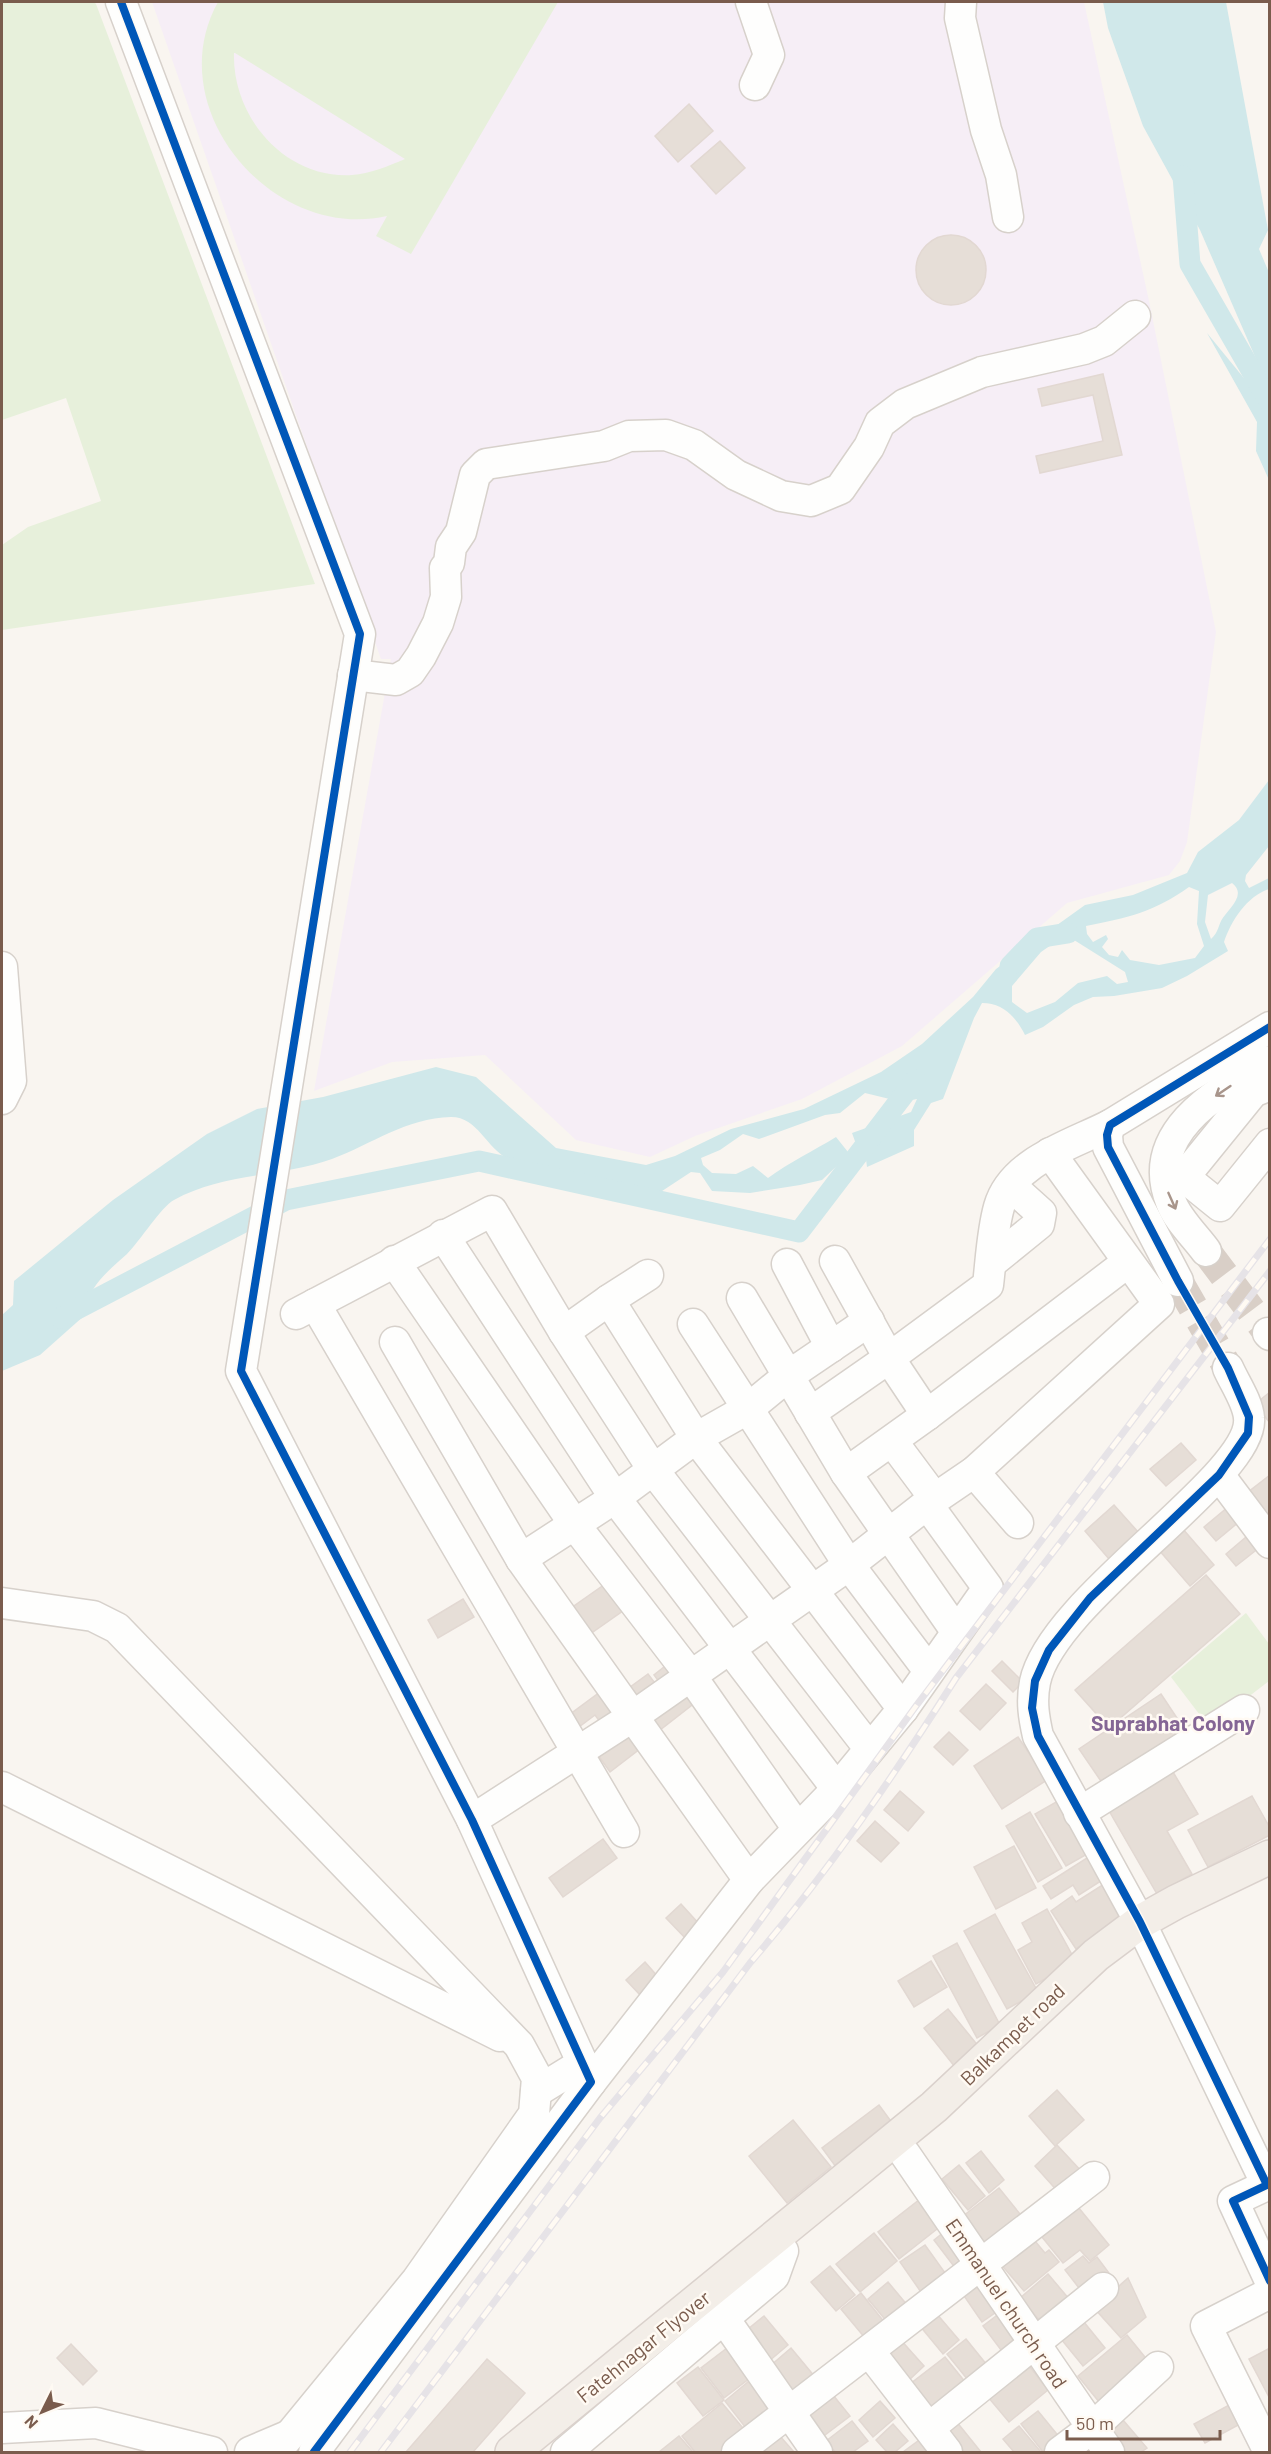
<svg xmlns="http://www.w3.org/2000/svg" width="1271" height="2454" font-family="Barlow,sans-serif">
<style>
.education{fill:#f6eef6}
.green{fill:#e7f0db;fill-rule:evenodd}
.water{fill:#d0e8ea;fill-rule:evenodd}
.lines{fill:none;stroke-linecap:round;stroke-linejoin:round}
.canal{stroke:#d0e8ea;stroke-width:21}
.building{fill:#e6ded7;stroke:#e2d8d2;stroke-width:1.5}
.minor-tunnel{stroke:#d9cfc7;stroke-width:30;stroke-dasharray:30 15;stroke-linecap:butt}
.minor-casing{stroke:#d7d1cb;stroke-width:33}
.major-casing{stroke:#dad1cc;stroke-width:36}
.minor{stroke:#fefefd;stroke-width:30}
.major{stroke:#f3eee8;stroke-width:33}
.rail-casing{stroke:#e6e3e7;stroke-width:7}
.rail{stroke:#fffaf3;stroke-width:4.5;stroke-dasharray:14;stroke-linecap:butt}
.cycleway-casing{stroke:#fffaf3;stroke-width:11}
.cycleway{stroke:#0057b8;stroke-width:8}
.oneway{stroke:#a8958b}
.labels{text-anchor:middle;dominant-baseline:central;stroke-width:5;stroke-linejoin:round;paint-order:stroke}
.street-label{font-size:20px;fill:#7a5c4d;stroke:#fffaf3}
.neighbourhood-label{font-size:21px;font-weight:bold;fill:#846695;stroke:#fffaf3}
</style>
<rect width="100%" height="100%" fill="#f9f5f0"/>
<path class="education" d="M152,2H1084L1149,301L1216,632L1187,842L1180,861L1169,875L1067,903L902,1046L802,1099L695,1136L650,1157L576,1140L485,1055L392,1062L314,1091L391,659H381Z"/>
<g class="green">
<path d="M2,2H94L96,4L315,584L2,630V545L28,527L101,501L66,398L2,420Z"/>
<path d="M218,2H558L411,254L376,236L387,216C272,242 159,108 218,2ZM234,53H235L405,159C388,166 370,174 352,175C285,179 232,117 234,53Z"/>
<path d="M1246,1613L1269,1644V1681L1209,1727L1171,1677Z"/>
</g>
<g class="water">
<path d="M1103,2H1226L1268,230L1259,249L1270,275L1269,480L1256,451L1257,422L1207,333L1252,388L1263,375L1200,230L1143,126L1108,28Z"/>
<path d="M1269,780V846L1246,875L1245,881L1249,888L1269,878V889C1247,896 1231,921 1224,942L1228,951L1187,976L1162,988L1114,996L1093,997L1074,1005L1043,1027L1025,1035C1016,1017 1003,1003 982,1003L974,1018L943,1099L931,1103L914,1130V1146L867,1167L866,1159L857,1158L852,1170L841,1162L822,1180L800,1185L750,1193L712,1191L700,1173L691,1172L656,1195C629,1188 601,1179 573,1172C554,1167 534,1168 515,1162C486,1152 480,1117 451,1117C406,1118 372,1144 332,1159C282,1177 222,1173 174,1200C161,1207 140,1241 127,1254C107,1272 87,1287 85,1315L40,1355L2,1371V1315L13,1305L14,1281L113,1200L207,1134L257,1109L323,1097L436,1067L476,1077L556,1148L646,1165L675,1156L731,1129L804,1109L881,1072L922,1044L973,997L996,969L1085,905L1133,895L1187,873L1198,852L1239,820ZM1232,883C1248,895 1227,910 1221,921C1218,928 1217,934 1211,939L1205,922L1208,895ZM1189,887L1199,891L1197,924L1204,946L1195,958L1159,965L1130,960L1122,950L1118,957L1109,955L1102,947L1108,939L1106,935L1093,942L1087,934L1086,926C1127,918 1154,912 1189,887ZM1063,936L1074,940L1125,972L1128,982L1117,984L1107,976L1078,983L1055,1002L1027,1013L1012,1002V986L1041,952L1054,943V938ZM865,1093L902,1102L917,1099L911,1112L852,1133L856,1144L848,1152L836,1137C813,1151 790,1162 768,1178L753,1166L736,1174L712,1173L703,1165L701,1158L720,1150L743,1134L759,1139L825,1115L840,1113Z"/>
</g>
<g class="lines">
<g class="canal">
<path d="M1183,176L1190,264L1270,403"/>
<path d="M1010,966L1037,938L1068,933"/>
<path d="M60,1318L286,1200L479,1161L799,1232L915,1080"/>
</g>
</g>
<g class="building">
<path d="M689,104L713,131L678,162L655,136Z"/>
<path d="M720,141L745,168L716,194L691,166Z"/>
<circle cx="951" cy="270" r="35"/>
<path d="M1103,374L1122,455L1040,473L1036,456L1103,441L1093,395L1042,406L1038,389Z"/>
<path d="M1270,1392V1423L1255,1404Z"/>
<path d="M1181,1443L1196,1460L1166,1486L1150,1469Z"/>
<path d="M1270,1475V1512L1260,1519L1243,1496Z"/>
<path d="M1234,1502L1246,1516L1216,1541L1204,1527Z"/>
<path d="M1114,1505L1139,1533L1109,1559L1085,1531Z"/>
<path d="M1176,1521L1214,1565L1190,1586L1152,1542Z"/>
<path d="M1253,1531L1264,1544L1236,1566L1226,1554Z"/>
<path d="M1206,1575L1240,1614L1109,1728L1075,1690Z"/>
<path d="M608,1582L627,1608L583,1639L564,1613Z"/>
<path d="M463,1599L474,1617L438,1638L428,1620Z"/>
<path d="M674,1659L665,1690L654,1675Z"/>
<path d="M1002,1661L1023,1682L1013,1692L992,1671Z"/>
<path d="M648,1674L661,1691L634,1710L622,1693Z"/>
<path d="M688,1681L701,1698L655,1734L642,1717Z"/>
<path d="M986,1684L1006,1703L980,1730L960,1711Z"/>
<path d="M604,1689L625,1716L606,1730L595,1715L579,1727L569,1715Z"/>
<path d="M1161,1694L1189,1736L1107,1790L1079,1749Z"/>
<path d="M628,1721L645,1745L610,1772L593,1748Z"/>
<path d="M949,1732L968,1750L953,1765L934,1747Z"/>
<path d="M1018,1737L1047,1780L1002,1809L974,1766Z"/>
<path d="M1173,1772L1198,1814L1167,1831L1192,1874L1157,1894L1108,1809Z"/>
<path d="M900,1791L924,1812L908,1831L884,1810Z"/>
<path d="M1252,1796L1270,1828V1835L1208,1867L1188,1830Z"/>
<path d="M1058,1801L1089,1853L1066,1866L1035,1814Z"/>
<path d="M1030,1812L1062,1868L1038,1882L1006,1826Z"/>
<path d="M875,1821L899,1843L881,1862L857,1841Z"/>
<path d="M603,1839L617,1858L563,1897L549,1878Z"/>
<path d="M1014,1846L1036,1888L996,1909L974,1867Z"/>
<path d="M1090,1856L1104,1879L1079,1895L1073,1885L1051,1899L1043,1886Z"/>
<path d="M1104,1884L1126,1916L1076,1949L1051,1911L1072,1896L1076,1902Z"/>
<path d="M681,1904L701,1926L687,1940L666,1918Z"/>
<path d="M1047,1909L1076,1962L1036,1984L1018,1950L1032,1942L1022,1923Z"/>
<path d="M995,1914L1038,1992L1007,2009L964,1931Z"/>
<path d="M957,1943L1000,2025L977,2038L933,1956Z"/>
<path d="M931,1961L947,1987L914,2007L898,1981Z"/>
<path d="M645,1962L659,1978L640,1995L626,1980Z"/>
<path d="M948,2009L980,2048L955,2067L924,2028Z"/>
<path d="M1057,2090L1084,2120L1055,2146L1029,2116Z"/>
<path d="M879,2105L893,2124L836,2167L822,2148Z"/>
<path d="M793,2120L831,2167L787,2203L749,2156Z"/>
<path d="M1057,2145L1083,2173L1060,2194L1035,2166Z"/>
<path d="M981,2151L1004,2180L989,2193L966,2163Z"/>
<path d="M959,2165L985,2196L968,2210L942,2179Z"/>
<path d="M999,2188L1024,2219L988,2247L963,2216Z"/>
<path d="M924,2196L946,2222L899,2259L878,2232Z"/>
<path d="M1074,2202L1109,2245L1090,2261L1080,2250L1063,2263L1038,2232Z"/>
<path d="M950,2227L975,2260L959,2273L934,2240Z"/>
<path d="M874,2233L897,2261L860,2292L836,2264Z"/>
<path d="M1030,2235L1045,2253L1049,2250L1059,2262L1024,2291L999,2262Z"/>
<path d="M925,2245L948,2277L923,2295L900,2262Z"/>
<path d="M1083,2256L1089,2263L1097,2257L1112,2277L1086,2297L1065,2270Z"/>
<path d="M830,2266L855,2295L836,2311L811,2282Z"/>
<path d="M1048,2274L1075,2306L1047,2329L1020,2298Z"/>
<path d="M980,2276L1002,2308L982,2322L960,2290Z"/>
<path d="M1128,2278L1146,2317L1121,2338L1094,2308Z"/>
<path d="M888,2282L908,2306L888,2323L868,2299Z"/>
<path d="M861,2293L889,2328L870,2344L841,2309Z"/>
<path d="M1004,2310L1028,2342L1007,2358L983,2326Z"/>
<path d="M936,2313L959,2340L943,2354L920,2326Z"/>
<path d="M764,2316L788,2345L768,2362L743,2333Z"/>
<path d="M1079,2316L1105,2348L1083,2366L1057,2334Z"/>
<path d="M1127,2335L1153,2367L1104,2408L1078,2376Z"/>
<path d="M899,2338L924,2366L907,2382L881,2353Z"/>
<path d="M966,2339L991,2370L972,2385L947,2354Z"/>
<path d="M71,2344L97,2371L83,2385L57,2358Z"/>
<path d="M727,2348L750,2378L724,2398L701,2368Z"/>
<path d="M791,2348L815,2377L793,2395L770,2366Z"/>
<path d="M1270,2348V2399L1249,2359Z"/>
<path d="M945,2357L970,2388L935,2416L910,2384Z"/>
<path d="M1023,2358L1048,2390L1009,2422L983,2391Z"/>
<path d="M487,2359L525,2393L473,2452H406Z"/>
<path d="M698,2367L724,2400L703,2416L677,2383Z"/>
<path d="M755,2376L780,2407L749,2432L725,2401Z"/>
<path d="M833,2395L850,2416L821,2438L805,2417Z"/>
<path d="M880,2401L895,2418L873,2437L859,2420Z"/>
<path d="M722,2403L747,2433L724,2452H695L682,2436Z"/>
<path d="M1231,2404L1242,2423L1205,2443L1194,2424Z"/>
<path d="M1038,2411L1061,2439L1043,2452L1021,2424Z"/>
<path d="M1117,2413L1147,2448L1141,2452H1116L1097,2430Z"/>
<path d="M852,2421L868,2441L853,2452H835L826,2441Z"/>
<path d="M956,2421L981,2452H953L939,2435Z"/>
<path d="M893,2424L908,2441L895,2452H887L876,2440Z"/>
<path d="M1019,2426L1041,2452H1014L1003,2439Z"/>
<path d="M779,2435L794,2452H758Z"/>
<path d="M679,2436L693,2452H659Z"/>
<path d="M922,2438L934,2452H903Z"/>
</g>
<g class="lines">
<g class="minor-tunnel">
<path d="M1206,1251L1268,1333"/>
<path d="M1178,1281L1228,1368"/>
</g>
<g class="minor-casing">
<g id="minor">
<path d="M121,2L360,634L241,1371L472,1820L591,2082L314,2452"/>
<path d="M751,2L769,55L755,85"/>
<path d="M961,2L960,18L986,130L1001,175L1008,217"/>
<path d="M353,675L396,680L410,672L421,656L438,623L446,597L445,568L449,563L451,547L461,532L475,475L486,464L604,446L629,436L666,435L694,445L736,475L781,496L811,501L840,489L869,447L880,423L905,404L982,372L1084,349L1104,341L1135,316"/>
<path d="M2,967L11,1081L2,1099"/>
<path d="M1270,1085L1253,1092L1184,1177L1220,1206L1270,1144"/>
<path d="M443,1235L615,1498L837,1789"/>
<path d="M1206,1251C1195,1236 1177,1219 1171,1202C1143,1131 1219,1091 1270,1061"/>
<path d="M394,1261L575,1525L691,1676L798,1829"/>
<path d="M835,1261L889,1358L988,1285C991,1260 992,1232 999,1207C1012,1161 1071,1145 1110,1125"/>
<path d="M991,1263L1039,1224L1041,1213L1011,1186"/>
<path d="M787,1264L831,1347"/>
<path d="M1178,1281L1108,1147L1107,1135L1110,1125L1270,1027"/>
<path d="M742,1298L846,1473L956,1631"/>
<path d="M609,1300L648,1275"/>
<path d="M315,1304L624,1832"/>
<path d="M296,1314L492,1211L564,1332L654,1471L869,1748"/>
<path d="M693,1324L849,1565L929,1671"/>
<path d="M564,1332L609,1300L696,1438L903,1709"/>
<path d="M1268,1333L1270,1335"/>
<path d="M395,1342L521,1559L749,1880"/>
<path d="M1228,1368C1234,1382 1248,1402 1249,1418C1255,1476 1052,1599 1035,1682C1031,1702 1034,1718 1038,1736L1140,1922L1267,2185L1233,2201L1270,2281"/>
<path d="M810,1413L889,1358L927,1415"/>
<path d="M974,1472L1018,1523"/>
<path d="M846,1473L927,1415L1128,1262"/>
<path d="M1219,1475L1270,1543"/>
<path d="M521,1559L615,1498L696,1438L749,1408L788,1376L869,1321"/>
<path d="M2,1603L93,1616L117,1628L519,2045L537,2078L534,2114L417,2280L276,2452"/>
<path d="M2,1787L500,2036"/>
<path d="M1079,1813L1244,1710"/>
<path d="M472,1820L632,1717L849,1565L927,1504L974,1472L1159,1304L1050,1153"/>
<path d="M591,2082L749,1880L837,1789L903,1709L988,1588L927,1504L933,1496L892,1441"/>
<path d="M536,2092L583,2063"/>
<path d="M905,2154L1109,2452"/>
<path d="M725,2320L817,2452"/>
<path d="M869,2351L947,2452"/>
<path d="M2,2428L96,2423L212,2452"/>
<path d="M929,2428L1103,2288"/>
<path d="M250,2452L290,2435"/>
<path d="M566,2452L774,2276L783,2251"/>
<path d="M737,2452L1094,2177"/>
<path d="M1060,2452L1092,2428L1158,2367"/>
<path d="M1269,2452L1206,2326L1270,2293"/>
</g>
</g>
<g class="major-casing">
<path id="major" d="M512,2452L934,2107L1096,1955L1140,1922L1176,1902L1270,1857"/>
</g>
<use href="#minor" class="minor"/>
<use href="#major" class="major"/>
<g class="rail-casing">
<g id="rail">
<path d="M350,2452L600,2118L723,1972L916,1706L1270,1239"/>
<path d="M381,2452L750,1963C827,1874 893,1777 956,1678L1270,1271"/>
</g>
</g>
<use href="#rail" class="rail"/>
<g class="cycleway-casing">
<g id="cycleway">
<path d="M121,2L360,634L241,1371L472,1820L591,2082L314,2452"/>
<path d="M1270,1027L1110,1125L1107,1135L1108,1147L1178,1281L1228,1368L1249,1417L1248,1433L1219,1475L1090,1598L1049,1650L1035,1681L1032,1708L1038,1736L1140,1922L1267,2185L1233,2201L1270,2281"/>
</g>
</g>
<use href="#cycleway" class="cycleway"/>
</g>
<defs><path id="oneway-shaft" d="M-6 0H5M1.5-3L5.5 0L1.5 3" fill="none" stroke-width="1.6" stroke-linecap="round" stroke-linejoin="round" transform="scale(1.5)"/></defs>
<g class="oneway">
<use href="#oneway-shaft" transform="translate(1223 1091) rotate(146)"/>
<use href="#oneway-shaft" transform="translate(1172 1201) rotate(66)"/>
</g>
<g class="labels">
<g class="street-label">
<text transform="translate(1012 2034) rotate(-44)">Balkampet road</text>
<text transform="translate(1007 2303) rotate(56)">Emmanuel church road</text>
<text transform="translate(643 2346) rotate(-39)">Fatehnagar Flyover</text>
</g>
<g class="neighbourhood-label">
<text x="1173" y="1722">Suprabhat Colony</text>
</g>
</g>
<rect width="1271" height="2454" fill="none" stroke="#7a5c4d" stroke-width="6"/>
<g transform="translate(42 2412) rotate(227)" stroke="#fffaf3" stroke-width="4.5" paint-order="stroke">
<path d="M0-4.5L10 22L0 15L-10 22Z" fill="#7a5c4d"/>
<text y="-9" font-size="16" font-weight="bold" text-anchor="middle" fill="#7a5c4d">N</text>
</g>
<path d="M1067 2430v9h153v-9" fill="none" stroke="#7a5c4d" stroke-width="3"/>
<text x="1076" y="2430" font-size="18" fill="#7a5c4d" stroke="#fffaf3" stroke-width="4.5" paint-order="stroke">50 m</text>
</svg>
